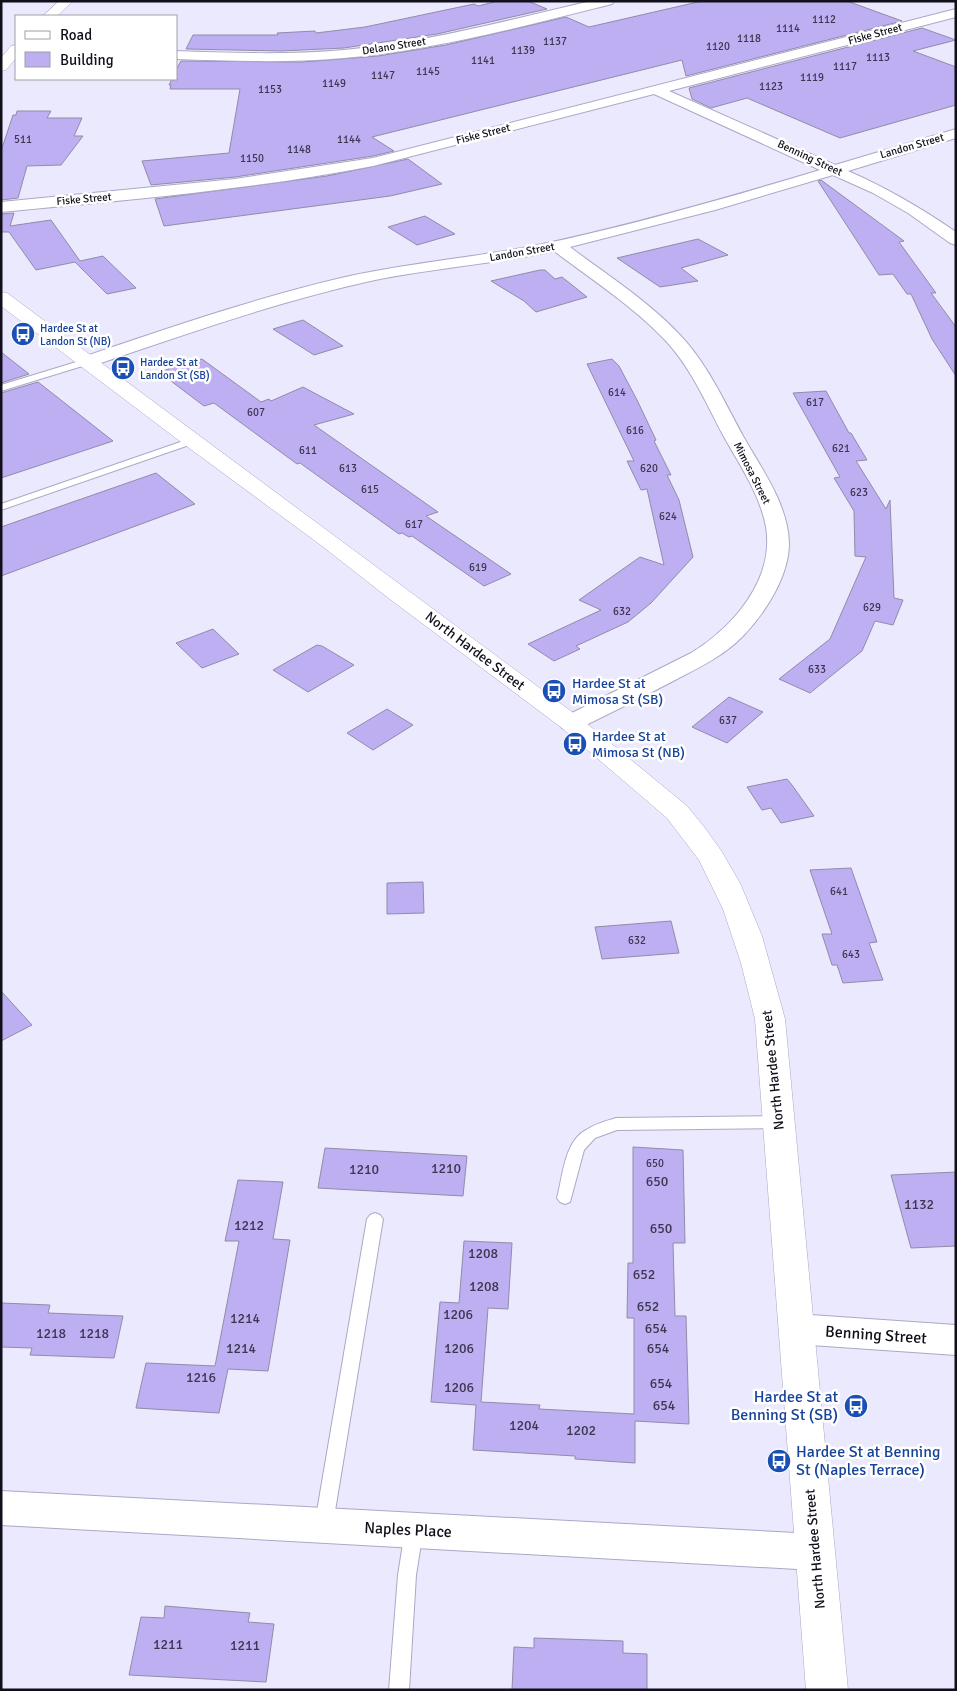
<svg xmlns="http://www.w3.org/2000/svg" width="957" height="1691" font-family="Signika,sans-serif">
<style>
.building{fill:#beaef2;stroke:#928ba9}
.lines{fill:none;stroke-linecap:round;stroke-linejoin:round}
.service-casing{stroke:#aba8c7;stroke-width:2}
.minor-casing{stroke:#aba8c7;stroke-width:2}
.tertiary-casing{stroke:#aba8c7;stroke-width:1}
.service{fill:#fff;fill-rule:evenodd}
.minor{fill:#fff;fill-rule:evenodd}
.tertiary{fill:#fff;fill-rule:evenodd}
.labels{text-anchor:middle;dominant-baseline:central;stroke-width:5;stroke-linejoin:round;paint-order:stroke}
.number-label{font-size:11px;fill:#3c3750}
.far-street-label{font-size:11px;fill:#110f1a;stroke:#fff}
.far-transit-label{font-size:11px;fill:#164399;stroke:#fff;text-anchor:start}
.street-label{font-size:14px;fill:#110f1a;stroke:#fff}
.transit-label{font-size:14px;fill:#164399;stroke:#fff;text-anchor:start}
.near-number-label{font-size:14px;fill:#3c3750}
.near-street-label{font-size:16px;fill:#110f1a;stroke:#fff}
.near-transit-label{font-size:16px;fill:#164399;stroke:#fff;text-anchor:end}
</style>
<rect width="100%" height="100%" fill="#ebe9fd"/>
<g class="building">
<path d="M498,1H528L547,9L437,34L344,48L281,51L186,49L193,35H278L277,33L315,31L316,33L365,27L474,4L478,6Z"/>
<path d="M702,1H847L902,21L686,76L682,60L372,137L394,151L373,156L235,177L151,185L142,161L229,153L240,89H170L171,85H169L172,79H176V70L181,61L302,62L378,56L446,45L566,17L589,27Z"/>
<path d="M922,28L956,40L913,51L956,67V105L840,138L747,98L711,108L692,99L689,88Z"/>
<path d="M17,111H51L47,118H82L74,136H83L61,165L27,166L18,198L1,200V151L13,115H16Z"/>
<path d="M408,159L442,184L390,196L164,226L155,199L327,176Z"/>
<path d="M821,180L904,241L899,242L936,293H931L956,327V376L932,339L911,294H907L893,274L879,275L818,181Z"/>
<path d="M14,213L10,226L51,220L80,261L103,256L136,288L107,294L75,262L36,270L9,232H1V214Z"/>
<path d="M425,216L455,234L417,245L388,227Z"/>
<path d="M698,239L728,255L681,268L698,281L660,287L617,258Z"/>
<path d="M540,270H545L555,279L562,277L587,297L536,312L524,301L491,281Z"/>
<path d="M303,320L343,346L314,355L273,329Z"/>
<path d="M1,352L29,374L1,383Z"/>
<path d="M202,359L261,402L269,399L271,401L303,387L354,414L314,425L438,512L426,516L511,574L484,586L412,536L409,537L402,533L399,534L300,463L297,464L214,403L204,406L159,372Z"/>
<path d="M612,359L619,366L637,400L656,440L654,441L671,475H667L679,500L693,557L651,603L628,622L576,646L580,649L554,661L528,644L601,610L579,600L640,557L664,565L647,489L641,490L627,461H634L587,364Z"/>
<path d="M38,382L113,441L1,478V393Z"/>
<path d="M826,391L849,433H851L867,460L856,461L886,509L890,500L894,598L903,600L893,625L875,621L862,651L810,693L779,679L830,639L866,557L855,556L854,511L834,478L840,477L793,393Z"/>
<path d="M156,473L195,504L1,576V527Z"/>
<path d="M213,629L239,654L202,668L176,643Z"/>
<path d="M317,645L322,646L354,665L308,692L273,670Z"/>
<path d="M729,697L763,712L727,743L692,727Z"/>
<path d="M387,709L413,725L373,750L347,733Z"/>
<path d="M787,779L792,785L814,816L781,823L771,808L762,810L747,787Z"/>
<path d="M851,868L877,942L869,943L883,980L843,983L837,965H832L822,934H832L810,870Z"/>
<path d="M423,882L424,913L387,914V883Z"/>
<path d="M671,921L679,953L602,959L595,927Z"/>
<path d="M1,991L32,1025L1,1041Z"/>
<path d="M633,1147L683,1150L685,1243H673L675,1316H686L689,1424L635,1421V1463L575,1459V1456L473,1450L476,1405L431,1402L440,1302L459,1303L464,1241L512,1243L508,1309L488,1308L481,1402L540,1405L539,1409L634,1414V1318H627L628,1263H633Z"/>
<path d="M325,1148L467,1156L463,1196L318,1188Z"/>
<path d="M956,1172V1246L911,1248L891,1175Z"/>
<path d="M238,1180L283,1182L273,1239L290,1240L268,1371L228,1369L219,1413L136,1408L146,1363L215,1366L239,1241H225Z"/>
<path d="M1,1303L50,1305L48,1313L123,1316L114,1358L30,1355L32,1348L1,1347Z"/>
<path d="M165,1606L250,1613L248,1622L274,1624L266,1682L129,1675L141,1617L164,1618Z"/>
<path d="M534,1638L623,1641V1653L647,1654V1690H512L514,1647L534,1648Z"/>
</g>
<g class="lines">
<g class="service-casing">
<g id="service">
<path d="M86,359L90,362L89,364L1,391V385Z"/>
<path d="M192,438L195,439V443L1,510V504Z"/>
<path d="M779,1116L784,1118L786,1122L784,1126L779,1128L617,1130L595,1138L584,1150L570,1202L565,1204L560,1202L557,1198C563,1176 564,1142 586,1130C595,1124 606,1121 616,1118Z"/>
<path d="M375,1213L380,1215L383,1219L333,1523L330,1529L324,1531L318,1529L315,1523L367,1219L370,1215Z"/>
<path d="M414,1523L420,1525L423,1531L416,1575L409,1690H389L398,1575L405,1531L408,1525Z"/>
</g>
</g>
<g class="minor-casing">
<g id="minor">
<path d="M591,1H614L612,4C524,26 435,50 344,58C288,63 232,61 176,59V51C232,53 289,55 344,50C428,42 509,20 591,1Z"/>
<path d="M956,9V17L669,91L835,165L956,129V138L848,171C887,188 921,208 956,232V245L950,243L908,213L873,193L833,175L715,210L570,247C607,275 647,300 679,334C707,363 724,401 743,436C761,468 788,504 789,543C789,576 766,612 743,636C725,655 700,667 677,679C645,696 612,712 580,728L571,730L562,728L559,723L562,718L691,653C732,628 775,580 766,527C760,494 739,464 723,435C706,403 691,368 666,341C633,306 592,280 554,251C495,264 434,268 375,280C279,301 186,334 92,366L86,367L80,366L77,362L80,358C166,329 252,299 341,278C406,263 472,258 538,245C633,225 727,198 820,170L654,94L373,166C250,190 126,200 1,212V202L235,179L373,158Z"/>
<path d="M796,1314L956,1325V1355L796,1344L784,1339L779,1329L784,1319Z"/>
<path d="M1,1491L815,1534L828,1539L834,1552L828,1565L815,1570L1,1525Z"/>
</g>
</g>
<g class="tertiary-casing">
<g id="tertiary">
<path d="M59,1H73L57,16H43Z"/>
<path d="M16,45V58L6,70L1,71V58L11,46Z"/>
<path d="M1,292L7,293L580,718L687,806L705,828L722,852L740,883L762,936L785,1019L848,1690H806L755,1019L741,963L723,909L699,860L667,818L562,728L391,600L322,546L185,445L1,306Z"/>
</g>
</g>
<use href="#service" class="service"/>
<use href="#minor" class="minor"/>
<use href="#tertiary" class="tertiary"/>
</g>
<defs>
<g id="bus-disc" transform="scale(1.25)"><circle r="9.5" fill="#1a4fb4" stroke="#fff"/><path d="M-5-6H5V4H4V6H2V4H-2V6H-4V4H-5ZM-3.5-4V0h7V-4ZM-3.5 1.2v1.5H-2V1.2ZM2 1.2v1.5H3.5V1.2Z" fill="#fff"/></g>
</defs>
<g fill-rule="evenodd">
<use href="#bus-disc" x="23" y="334"/>
<use href="#bus-disc" x="123" y="368"/>
<use href="#bus-disc" x="554" y="691"/>
<use href="#bus-disc" x="575" y="744"/>
<use href="#bus-disc" x="856" y="1406"/>
<use href="#bus-disc" x="779" y="1461"/>
</g>
<g class="labels">
<g class="number-label">
<text x="824" y="19">1112</text>
<text x="788" y="28">1114</text>
<text x="749" y="38">1118</text>
<text x="555" y="41">1137</text>
<text x="718" y="46">1120</text>
<text x="523" y="50">1139</text>
<text x="878" y="57">1113</text>
<text x="483" y="60">1141</text>
<text x="845" y="66">1117</text>
<text x="428" y="71">1145</text>
<text x="383" y="75">1147</text>
<text x="812" y="77">1119</text>
<text x="334" y="83">1149</text>
<text x="771" y="86">1123</text>
<text x="270" y="89">1153</text>
<text x="23" y="139">511</text>
<text x="349" y="139">1144</text>
<text x="299" y="149">1148</text>
<text x="252" y="158">1150</text>
<text x="617" y="392">614</text>
<text x="815" y="402">617</text>
<text x="256" y="412">607</text>
<text x="635" y="430">616</text>
<text x="841" y="448">621</text>
<text x="308" y="450">611</text>
<text x="348" y="468">613</text>
<text x="649" y="468">620</text>
<text x="370" y="489">615</text>
<text x="859" y="492">623</text>
<text x="668" y="516">624</text>
<text x="414" y="524">617</text>
<text x="478" y="567">619</text>
<text x="872" y="607">629</text>
<text x="622" y="611">632</text>
<text x="817" y="669">633</text>
<text x="728" y="720">637</text>
<text x="839" y="891">641</text>
<text x="637" y="940">632</text>
<text x="851" y="954">643</text>
<text x="655" y="1163">650</text>
</g>
<g class="far-street-label">
<text transform="translate(875 34) rotate(-15)">Fiske Street</text>
<text transform="translate(394 46) rotate(-9)">Delano Street</text>
<text transform="translate(483 134) rotate(-14)">Fiske Street</text>
<text transform="translate(912 146) rotate(-16)">Landon Street</text>
<text transform="translate(810 158) rotate(25)">Benning Street</text>
<text transform="translate(84 199) rotate(-5)">Fiske Street</text>
<text transform="translate(522 252) rotate(-10)">Landon Street</text>
<text transform="translate(752 473) rotate(63)">Mimosa Street</text>
</g>
<g class="far-transit-label">
<text x="40" y="328">Hardee St at<tspan x="40" dy="13">Landon St (NB)</tspan></text>
<text x="140" y="362">Hardee St at<tspan x="140" dy="13">Landon St (SB)</tspan></text>
</g>
<g class="street-label">
<text transform="translate(475 651) rotate(37)">North Hardee Street</text>
<text transform="translate(773 1070) rotate(-96)">North Hardee Street</text>
<text transform="translate(815 1549) rotate(-95)">North Hardee Street</text>
</g>
<g class="transit-label">
<text x="572" y="683">Hardee St at<tspan x="572" dy="16">Mimosa St (SB)</tspan></text>
<text x="592" y="736">Hardee St at<tspan x="592" dy="16">Mimosa St (NB)</tspan></text>
</g>
<g class="near-number-label">
<text x="446" y="1168">1210</text>
<text x="364" y="1169">1210</text>
<text x="657" y="1181">650</text>
<text x="919" y="1204">1132</text>
<text x="249" y="1225">1212</text>
<text x="661" y="1228">650</text>
<text x="483" y="1253">1208</text>
<text x="644" y="1274">652</text>
<text x="484" y="1286">1208</text>
<text x="648" y="1306">652</text>
<text x="458" y="1314">1206</text>
<text x="245" y="1318">1214</text>
<text x="656" y="1328">654</text>
<text x="51" y="1333">1218</text>
<text x="94" y="1333">1218</text>
<text x="241" y="1348">1214</text>
<text x="459" y="1348">1206</text>
<text x="658" y="1348">654</text>
<text x="201" y="1377">1216</text>
<text x="661" y="1383">654</text>
<text x="459" y="1387">1206</text>
<text x="664" y="1405">654</text>
<text x="524" y="1425">1204</text>
<text x="581" y="1430">1202</text>
<text x="168" y="1644">1211</text>
<text x="245" y="1645">1211</text>
</g>
<g class="near-street-label">
<text transform="translate(876 1335) rotate(4)">Benning Street</text>
<text transform="translate(408 1530) rotate(3)">Naples Place</text>
</g>
<g class="near-transit-label">
<text x="838" y="1397">Hardee St at<tspan x="838" dy="18">Benning St (SB)</tspan></text>
<text x="796" y="1452" text-anchor="start">Hardee St at Benning<tspan x="796" dy="18">St (Naples Terrace)</tspan></text>
</g>
</g>
<rect width="957" height="1691" fill="none" stroke="#110f1a" stroke-width="5"/>
<rect x="15" y="15" width="162" height="65" fill="#ffffff" stroke="#a09fa3"/>
<rect x="25" y="31" width="25" height="8" fill="#ffffff" stroke="#a09fa3"/>
<text x="60" y="40" font-size="15" fill="#110f1a">Road</text>
<rect x="25" y="52" width="25" height="15" fill="#beaef2" stroke="#a09fa3"/>
<text x="60" y="65" font-size="15" fill="#110f1a">Building</text>
</svg>
